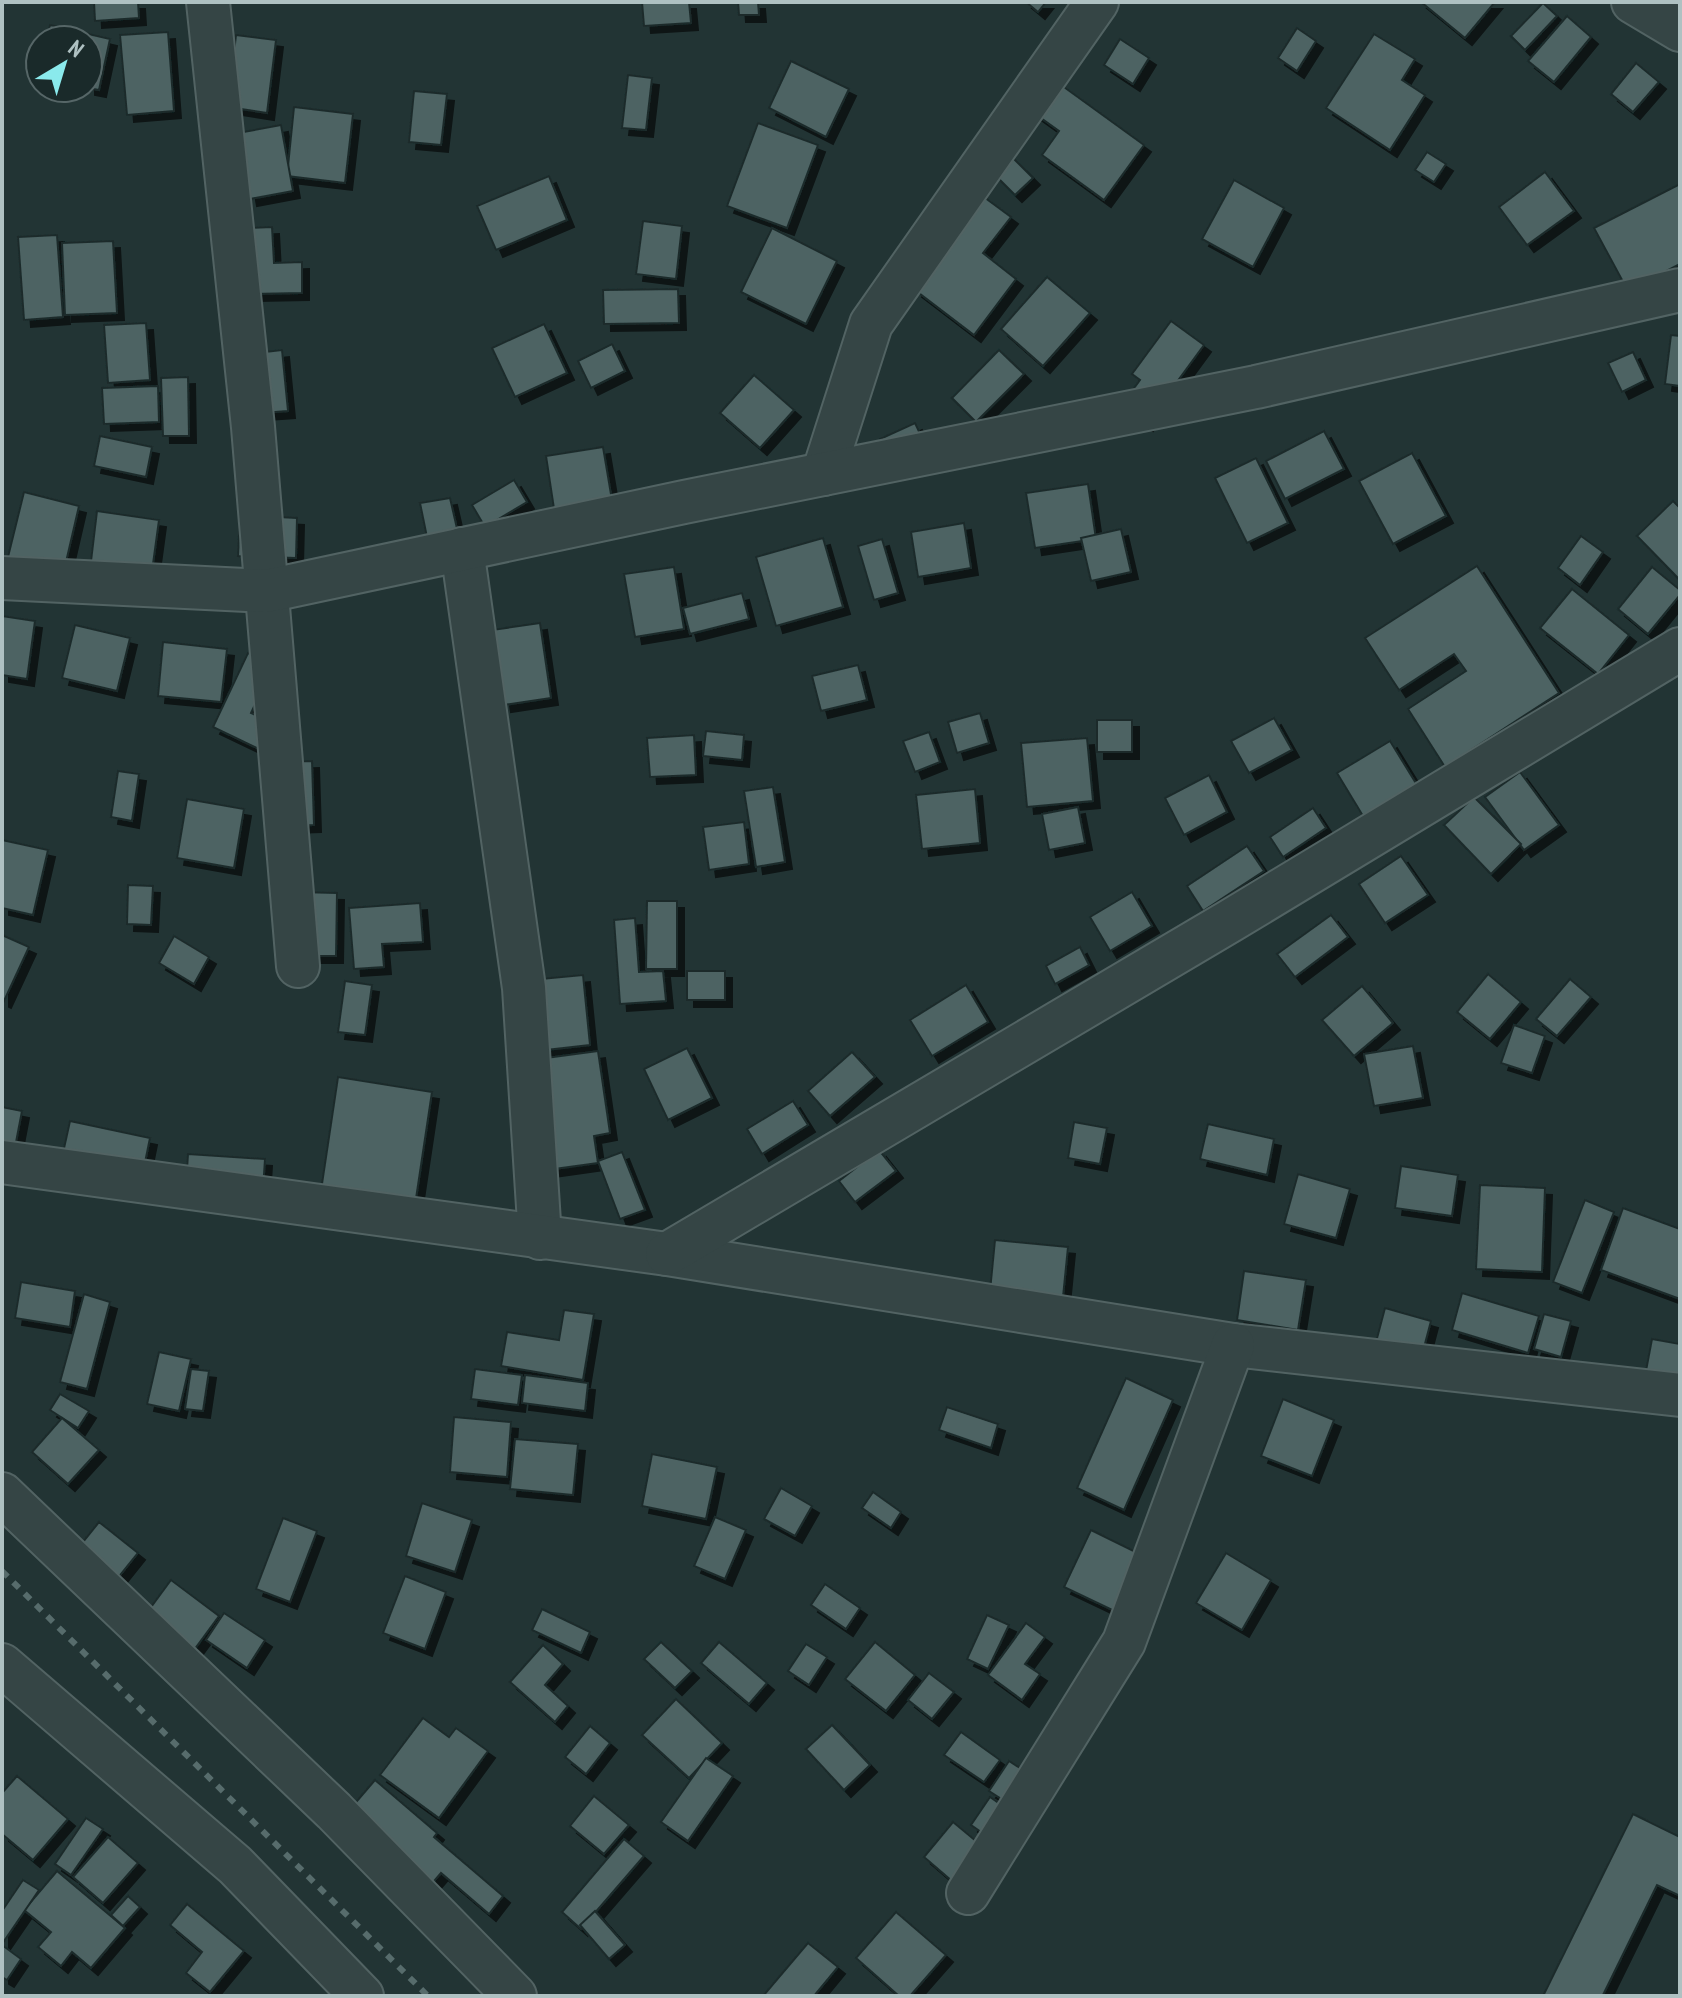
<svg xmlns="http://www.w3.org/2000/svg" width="1682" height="1998" font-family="'PT Sans Narrow',sans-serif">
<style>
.building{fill:#4d6363;stroke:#1c2c2c;stroke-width:2;filter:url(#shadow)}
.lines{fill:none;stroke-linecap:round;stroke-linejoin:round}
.street-casing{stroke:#526363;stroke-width:46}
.street{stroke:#354545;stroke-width:42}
.rail{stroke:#576c6c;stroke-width:6;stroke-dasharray:8 8;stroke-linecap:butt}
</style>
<defs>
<filter id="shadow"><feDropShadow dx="7" dy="7" stdDeviation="0" flood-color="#0009"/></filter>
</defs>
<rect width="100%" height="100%" fill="#223434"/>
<g class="building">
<path d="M94,2H138L139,18L95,21Z"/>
<path d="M642,2H689L691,23L644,26Z"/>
<path d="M738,2H758L759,15H739Z"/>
<path d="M1026,2H1046L1038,12Z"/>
<path d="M1421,2H1495L1465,38Z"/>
<path d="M1543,3L1557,16L1525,50L1511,36Z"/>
<path d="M1567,16L1591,37L1554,82L1528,61Z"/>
<path d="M50,25L110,39L99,90L88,88V40H47Z"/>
<path d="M1297,28L1316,41L1297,71L1278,58Z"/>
<path d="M168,32L174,111L127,115L120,35Z"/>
<path d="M1374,34L1415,59L1402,80L1425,95L1390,150L1326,108Z"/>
<path d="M236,35L276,40L267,113L228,107Z"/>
<path d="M1120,39L1149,58L1133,84L1104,65Z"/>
<path d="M791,61L849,89L826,137L769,108Z"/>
<path d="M1636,63L1659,82L1633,112L1611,94Z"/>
<path d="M628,75L652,78L646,130L622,128Z"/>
<path d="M1057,82L1144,145L1104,200L1042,155L1059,131L1034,113Z"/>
<path d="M414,91L447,94L441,145L409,142Z"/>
<path d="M294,107L353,114L345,183L287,176Z"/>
<path d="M758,123L818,145L787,228L727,206Z"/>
<path d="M281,125L293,191L250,199L238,133Z"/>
<path d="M1427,152L1446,164L1434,182L1415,170Z"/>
<path d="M1013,158L1033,178L1015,195L995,175Z"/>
<path d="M1545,172L1574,211L1527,245L1499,207Z"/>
<path d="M549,176L567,220L496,250L477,206Z"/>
<path d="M1234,180L1284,208L1253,267L1202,239Z"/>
<path d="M1680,184V264L1628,291L1594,228Z"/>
<path d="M973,189L1011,217L983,253L1016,279L974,335L915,290Z"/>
<path d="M643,221L682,226L676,279L636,274Z"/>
<path d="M272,227L274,263L302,262V293L251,294L249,228Z"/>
<path d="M772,228L837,261L806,324L741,292Z"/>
<path d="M57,235L63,317L24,320L18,237Z"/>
<path d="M113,241L117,313L65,315L62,243Z"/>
<path d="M1047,277L1090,313L1043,366L1001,329Z"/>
<path d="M678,289L679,323L604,324L603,290Z"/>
<path d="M1171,321L1204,345L1146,424L1121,406L1140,380L1132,374Z"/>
<path d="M146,323L150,380L108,383L104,325Z"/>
<path d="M544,324L567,373L515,397L492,348Z"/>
<path d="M1671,335L1680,336V386L1665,384Z"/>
<path d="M612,344L625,371L591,388L578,361Z"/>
<path d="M282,350L288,411L262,413L256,353Z"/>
<path d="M999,350L1024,374L976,422L952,398Z"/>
<path d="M1633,352L1646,380L1622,392L1608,363Z"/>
<path d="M754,375L794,410L760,448L720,413Z"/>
<path d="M188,377L189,436H163L161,378Z"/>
<path d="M158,386L159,422L104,424L102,388Z"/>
<path d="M915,423L931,457L896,473L880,439Z"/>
<path d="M1324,431L1344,469L1285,499L1266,461Z"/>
<path d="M100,436L152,447L146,477L94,466Z"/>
<path d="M603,447L614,512L556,522L546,456Z"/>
<path d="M1412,453L1446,516L1393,544L1359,481Z"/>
<path d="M1256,458L1288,523L1247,543L1215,478Z"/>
<path d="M514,480L527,502L485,527L472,505Z"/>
<path d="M1088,484L1096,539L1035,548L1026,493Z"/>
<path d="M24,492L79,506L63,575L7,561Z"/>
<path d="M450,498L461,546L430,552L420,503Z"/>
<path d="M1673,501L1680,508V580L1637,536Z"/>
<path d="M97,511L159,520L150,586L89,578Z"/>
<path d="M240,515L297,518L296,558L238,556Z"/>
<path d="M964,523L971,568L918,577L911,532Z"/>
<path d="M1121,529L1131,572L1091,581L1081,538Z"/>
<path d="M1581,536L1603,552L1580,585L1558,568Z"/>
<path d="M823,538L843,607L776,626L756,557Z"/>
<path d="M882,539L898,593L874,600L858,546Z"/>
<path d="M1477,566L1559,693L1445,767L1408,709L1466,671L1454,654L1399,690L1365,638Z"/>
<path d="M674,567L684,629L635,637L624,574Z"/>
<path d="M1652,567L1680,590V595L1648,634L1618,609Z"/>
<path d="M1572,589L1629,635L1598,674L1540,628Z"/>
<path d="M742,593L749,619L690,634L683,608Z"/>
<path d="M2,616L35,621L27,679L2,675Z"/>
<path d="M540,623L551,698L504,705L492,630Z"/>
<path d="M75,625L130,638L117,691L62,678Z"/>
<path d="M163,642L227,649L221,702L158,696Z"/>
<path d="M248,653L274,664L251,713L273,723L261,750L213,727Z"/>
<path d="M858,665L867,700L821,711L812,676Z"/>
<path d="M980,713L989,743L957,753L948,722Z"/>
<path d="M1274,718L1292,750L1249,773L1231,741Z"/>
<rect x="1097" y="720" width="35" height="32"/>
<path d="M706,731L744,735L742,760L703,756Z"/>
<path d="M929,732L940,762L915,772L903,741Z"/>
<path d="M694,735L696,775L650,777L647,738Z"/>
<path d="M1087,738L1093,801L1027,807L1021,743Z"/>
<path d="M1390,741L1417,785L1363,816L1337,773Z"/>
<path d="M312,761L314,825L285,826L283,762Z"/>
<path d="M118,771L139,774L132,821L111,817Z"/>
<path d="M1520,772L1559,825L1524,850L1485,797Z"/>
<path d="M1209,775L1227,812L1184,835L1165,798Z"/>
<path d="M773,787L785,862L756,867L744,791Z"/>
<path d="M975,789L980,843L922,849L916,795Z"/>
<path d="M1474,797L1521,844L1491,874L1444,825Z"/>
<path d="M187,799L244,809L234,868L177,858Z"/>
<path d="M1078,807L1085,843L1049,850L1042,814Z"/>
<path d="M1313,808L1326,828L1283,857L1270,837Z"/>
<path d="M744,822L749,864L709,870L703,827Z"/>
<path d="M2,840L48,850L33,915L2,908Z"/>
<path d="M1247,846L1264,871L1203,911L1187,886Z"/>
<path d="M1401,856L1428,895L1385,923L1359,884Z"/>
<path d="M128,885L153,886L151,925L127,924Z"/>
<path d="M298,892L337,893L336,956H297Z"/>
<path d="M1132,892L1152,926L1110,951L1090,917Z"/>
<path d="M647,901H677V969H646Z"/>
<path d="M420,903L423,942L382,944L384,967L354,969L349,908Z"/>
<path d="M1331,915L1348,937L1295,977L1277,954Z"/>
<path d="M635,918L639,972L663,971L666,1001L620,1004L614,920Z"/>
<path d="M2,935L29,947L4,1001L2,1000Z"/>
<path d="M174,936L209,957L194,984L159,963Z"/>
<path d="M1080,947L1089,965L1055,984L1046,966Z"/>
<rect x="687" y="971" width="38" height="29"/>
<path d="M1488,974L1521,1002L1490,1039L1457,1012Z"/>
<path d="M583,975L590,1045L537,1051L530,980Z"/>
<path d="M1570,979L1591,997L1557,1036L1536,1019Z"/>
<path d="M345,981L372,985L365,1035L338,1032Z"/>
<path d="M966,985L988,1022L932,1056L910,1020Z"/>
<path d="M1362,986L1393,1023L1354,1056L1322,1020Z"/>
<path d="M1514,1025L1545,1036L1532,1073L1501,1063Z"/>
<path d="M1413,1046L1423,1098L1374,1106L1364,1054Z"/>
<path d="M687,1048L712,1098L668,1120L644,1069Z"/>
<path d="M598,1051L610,1133L594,1136L598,1163L547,1170L531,1060Z"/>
<path d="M852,1052L875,1077L830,1116L808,1091Z"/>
<path d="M338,1077L432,1092L411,1232L317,1217Z"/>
<path d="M793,1101L808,1125L762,1154L747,1129Z"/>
<path d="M2,1107L22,1111L12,1163L2,1161Z"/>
<path d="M70,1121L150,1138L140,1187L59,1171Z"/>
<path d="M1074,1122L1107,1128L1100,1164L1068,1158Z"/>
<path d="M1208,1124L1274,1139L1267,1175L1200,1159Z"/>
<path d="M879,1150L896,1171L855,1202L839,1181Z"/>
<path d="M622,1152L645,1210L620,1219L598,1161Z"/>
<path d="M188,1154L265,1159L262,1205L185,1199Z"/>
<path d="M1401,1166L1458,1175L1452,1216L1395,1208Z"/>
<path d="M1298,1174L1350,1189L1336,1238L1284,1224Z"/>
<path d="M1480,1185L1545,1188L1542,1272L1476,1269Z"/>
<path d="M1585,1200L1614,1212L1582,1293L1553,1282Z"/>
<path d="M1623,1208L1680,1229V1299L1601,1270Z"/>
<path d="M995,1240L1068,1247L1063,1297L990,1291Z"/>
<path d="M1244,1271L1306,1280L1298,1330L1237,1320Z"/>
<path d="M21,1282L75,1291L70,1327L15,1318Z"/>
<path d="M1462,1293L1539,1316L1528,1353L1452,1330Z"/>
<path d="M84,1294L110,1302L87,1389L60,1382Z"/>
<path d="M1385,1308L1431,1321L1422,1355L1376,1342Z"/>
<path d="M564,1310L594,1314L583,1380L501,1366L507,1332L559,1340Z"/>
<path d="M1544,1314L1571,1321L1561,1357L1534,1349Z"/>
<path d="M1652,1339L1680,1344V1405L1641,1397Z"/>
<path d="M159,1352L191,1359L179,1411L147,1404Z"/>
<path d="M191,1369L209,1371L203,1411L185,1409Z"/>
<path d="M475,1369L522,1375L518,1405L471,1399Z"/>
<path d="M525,1375L588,1383L585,1411L522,1403Z"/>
<path d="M1126,1378L1173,1400L1124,1510L1077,1488Z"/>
<path d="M60,1394L89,1411L78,1428L50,1410Z"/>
<path d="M1283,1399L1334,1420L1312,1476L1261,1456Z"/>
<path d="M947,1407L998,1424L991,1448L939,1430Z"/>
<path d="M454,1417L511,1422L507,1477L450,1472Z"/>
<path d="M62,1418L99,1450L68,1484L32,1452Z"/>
<path d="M515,1439L578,1444L573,1495L510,1489Z"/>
<path d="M652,1454L717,1467L706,1519L642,1506Z"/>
<path d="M781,1488L812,1506L795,1536L764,1519Z"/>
<path d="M873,1492L901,1512L891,1528L862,1508Z"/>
<path d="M422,1503L472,1520L455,1572L406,1556Z"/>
<path d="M715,1517L746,1530L725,1579L694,1566Z"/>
<path d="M283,1518L317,1531L290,1602L256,1589Z"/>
<path d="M99,1522L138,1553L105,1594L66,1563Z"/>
<path d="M1091,1530L1156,1562L1129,1618L1064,1587Z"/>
<path d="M1226,1553L1271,1580L1242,1630L1196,1603Z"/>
<path d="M405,1576L446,1592L425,1649L383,1633Z"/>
<path d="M171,1580L219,1616L180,1669L132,1633Z"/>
<path d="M825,1584L860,1608L846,1629L811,1605Z"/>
<path d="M542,1609L590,1632L581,1653L532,1630Z"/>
<path d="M224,1613L265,1640L247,1668L206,1640Z"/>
<path d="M987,1615L1009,1625L988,1669L967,1659Z"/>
<path d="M1026,1623L1045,1637L1025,1664L1040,1674L1022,1700L988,1675Z"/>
<path d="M661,1642L692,1671L675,1688L644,1659Z"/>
<path d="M719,1642L767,1683L749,1704L701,1663Z"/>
<path d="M875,1642L915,1675L886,1711L845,1679Z"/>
<path d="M806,1644L827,1657L809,1685L788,1671Z"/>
<path d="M543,1645L563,1664L545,1685L568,1706L555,1722L510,1682Z"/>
<path d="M929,1673L954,1692L932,1719L908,1700Z"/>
<path d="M676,1699L722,1743L689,1778L642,1735Z"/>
<path d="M423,1718L449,1737L456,1728L488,1751L439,1818L380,1775Z"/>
<path d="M832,1725L870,1765L844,1790L806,1749Z"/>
<path d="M590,1726L610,1743L586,1774L565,1757Z"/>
<path d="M961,1732L1000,1760L984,1782L944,1755Z"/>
<path d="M706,1758L733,1776L688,1841L661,1822Z"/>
<path d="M1009,1761L1048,1786L1028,1816L989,1791Z"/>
<path d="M17,1776L68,1819L33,1860L2,1834V1793Z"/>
<path d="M375,1780L437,1833L434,1837L503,1896L489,1914L441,1873L423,1894L339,1822Z"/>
<path d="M594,1796L629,1825L604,1854L570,1826Z"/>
<path d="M990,1797L1017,1816L997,1843L971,1825Z"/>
<path d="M1633,1814L1680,1837V1896L1657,1885L1603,1995L1606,1996H1543Z"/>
<path d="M86,1818L103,1829L71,1875L55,1864Z"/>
<path d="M953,1822L982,1846L952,1881L924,1857Z"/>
<path d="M108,1837L138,1863L103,1903L73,1877Z"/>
<path d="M624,1839L644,1856L581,1929L562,1912Z"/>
<path d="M57,1871L125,1928L91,1968L72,1952L61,1966L38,1947L51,1932L24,1910Z"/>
<path d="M23,1880L39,1890L2,1944V1911Z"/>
<path d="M128,1896L140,1907L123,1926L111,1915Z"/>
<path d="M187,1904L244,1951L210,1992L186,1973L202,1952L170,1925Z"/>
<path d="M595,1911L625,1945L609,1959L580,1925Z"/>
<path d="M896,1912L946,1955L910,1996H899L856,1958Z"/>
<path d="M808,1943L838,1967L814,1996H763Z"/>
<path d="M2,1945L21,1959L7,1980L2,1977Z"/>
</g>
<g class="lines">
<g class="street-casing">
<g id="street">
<path d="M208,2L253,427L298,966"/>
<path d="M1633,2L1680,30"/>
<path d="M823,474L871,324L1097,2"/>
<path d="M462,549L524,988L540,1238"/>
<path d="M2,578L267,591L684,502L1256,387L1680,290"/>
<path d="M2,1162L667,1254L1233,1345L1680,1395"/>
<path d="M667,1254L1230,921L1680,649"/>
<path d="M2,1494L334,1811L515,1996"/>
<path d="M2,1665L235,1865L362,1996"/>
<path d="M968,1893L1124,1642L1233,1345"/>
</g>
</g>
<use href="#street" class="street"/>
<path class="rail" d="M2,1571L428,1996"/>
</g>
<rect width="1682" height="1998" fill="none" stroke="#afc1c2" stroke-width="8"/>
<g transform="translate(64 64) rotate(38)"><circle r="38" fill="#1a2a2a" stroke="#566667" stroke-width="2"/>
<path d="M0-6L14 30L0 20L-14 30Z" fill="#8aeaec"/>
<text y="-12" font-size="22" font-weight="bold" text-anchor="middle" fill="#afc1c2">N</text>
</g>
</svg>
